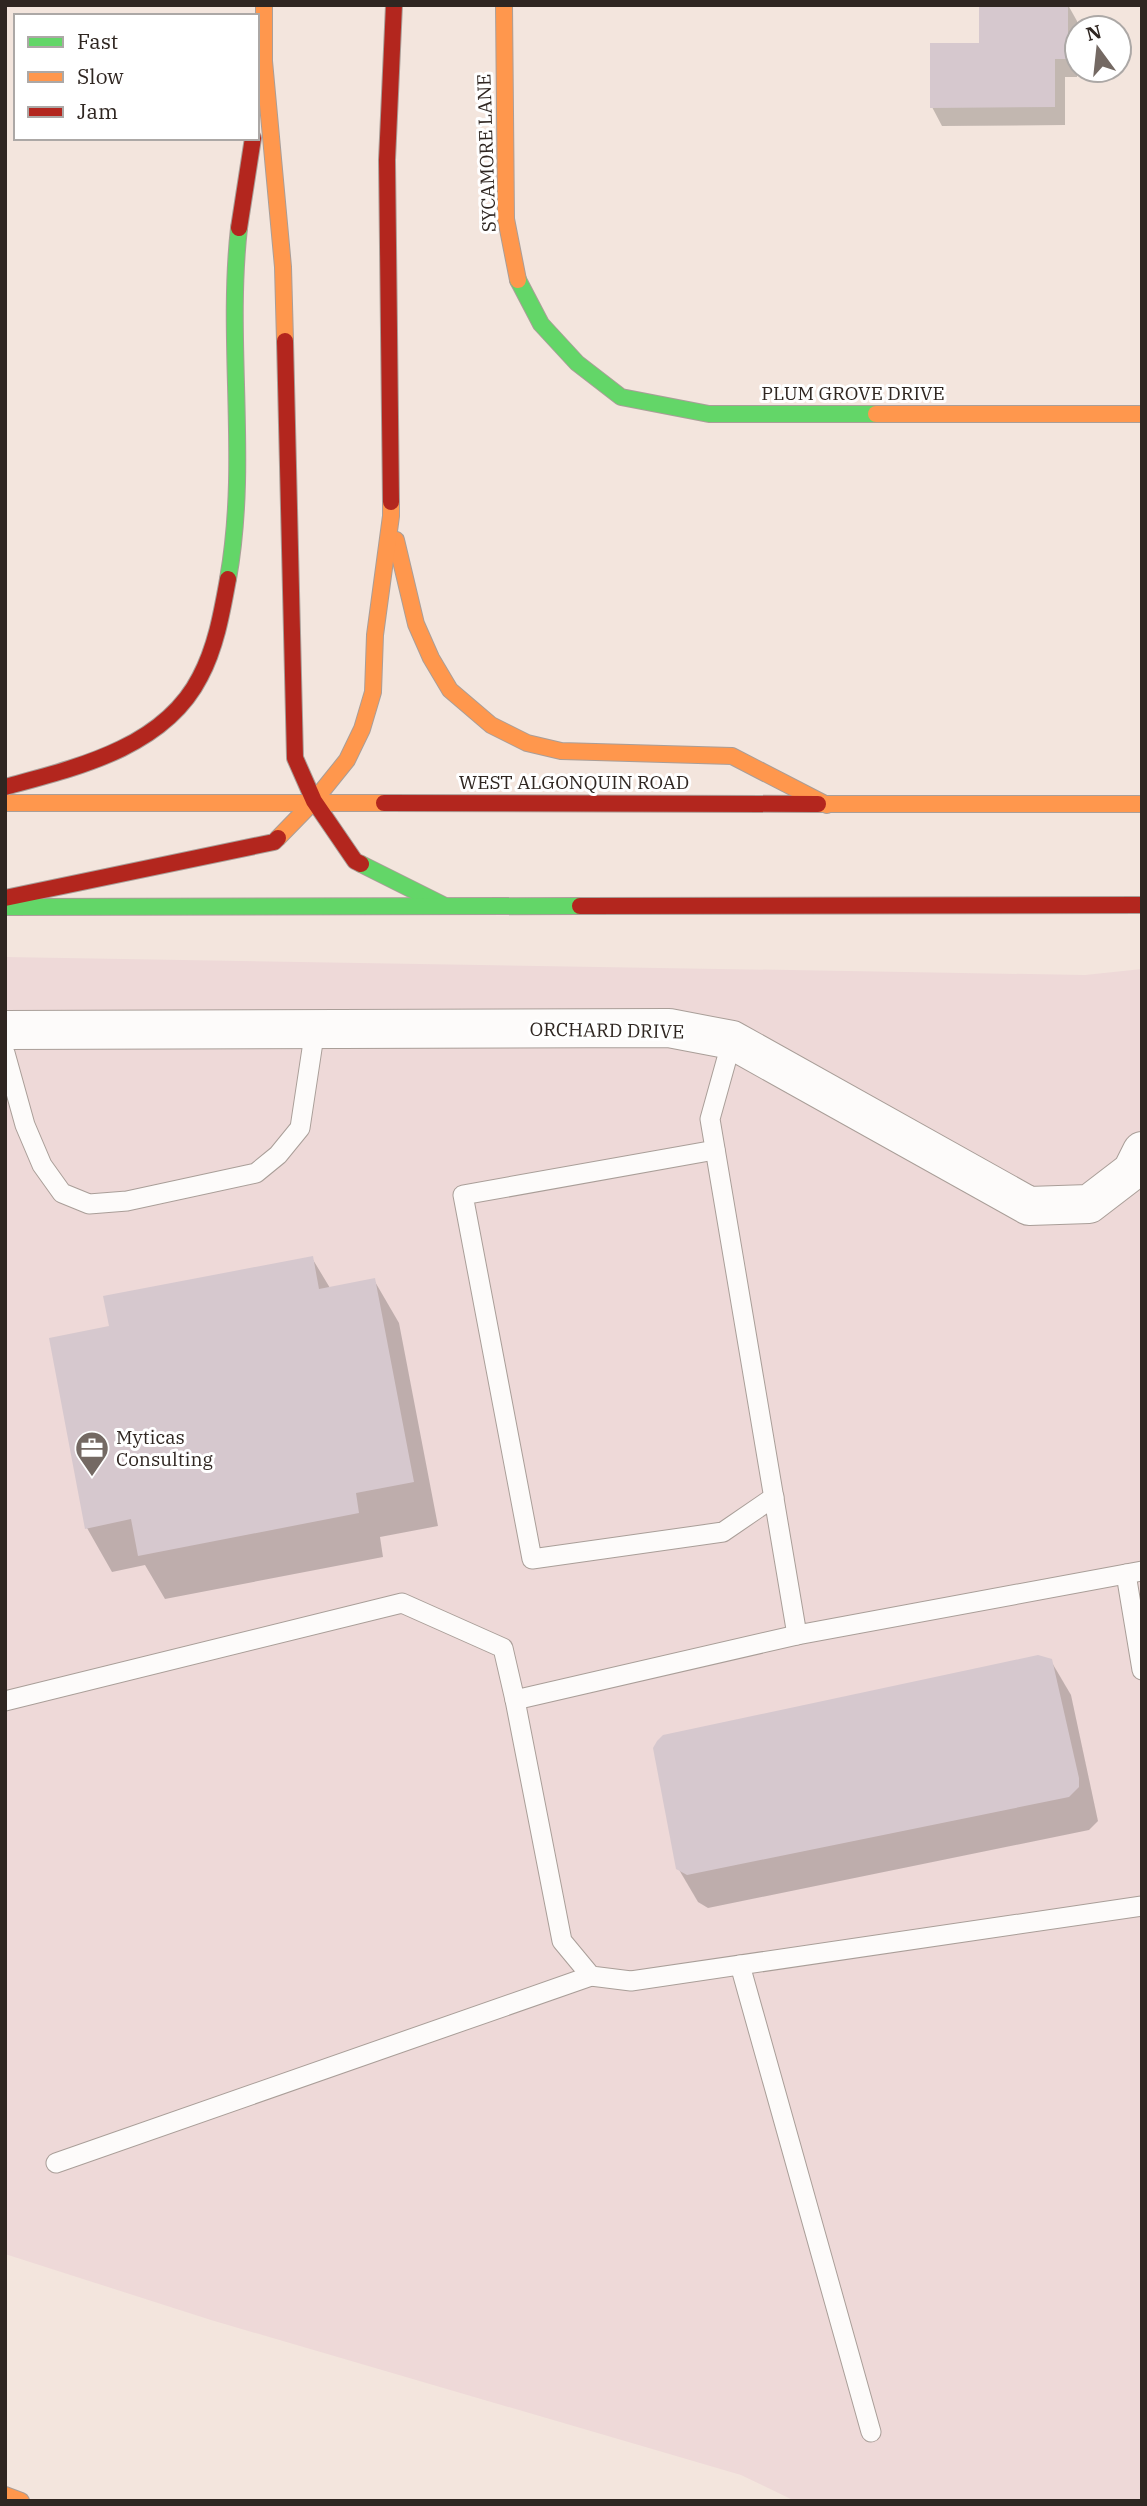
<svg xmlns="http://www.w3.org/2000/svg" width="1147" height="2506" font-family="'IBM Plex Serif',serif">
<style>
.commercial{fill:#eed9d8}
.shadow{fill:#0003}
.building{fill:#d6c8ce}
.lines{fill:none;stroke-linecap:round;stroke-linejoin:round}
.lane-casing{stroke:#a99e98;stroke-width:21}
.street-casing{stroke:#a99e98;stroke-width:40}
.fast-casing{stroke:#a99e98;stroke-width:18}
.slow-casing{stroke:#a99e98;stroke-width:18}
.jam-casing{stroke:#a99e98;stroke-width:18}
.lane{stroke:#fdfbfa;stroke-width:19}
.street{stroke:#fdfbfa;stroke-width:38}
.fast{stroke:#63d668;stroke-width:16}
.slow{stroke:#ff974d;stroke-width:16}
.jam{stroke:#b3261e;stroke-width:16}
.labels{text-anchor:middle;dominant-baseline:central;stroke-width:6;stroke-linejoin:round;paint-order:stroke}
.street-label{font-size:19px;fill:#2f2621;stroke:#fff}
.poi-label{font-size:19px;fill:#2f2621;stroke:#fff;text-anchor:start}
</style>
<rect width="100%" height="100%" fill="#f3e5dd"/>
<path class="commercial" d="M5,957L1085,975L1142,969V2501H795L741,2475L211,2320L5,2254Z"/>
<g class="shadow">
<path d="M980,5H1068L1077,21V77H1065V125L942,126L932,107L980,45Z"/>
<path d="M312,1258L330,1288L374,1280L399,1323L438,1526L380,1537L383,1557L165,1599L145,1565L112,1572L87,1528L111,1327Z"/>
<path d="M1051,1661L1071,1695L1098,1821L1089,1830L708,1908L698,1902L678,1868Z"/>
</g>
<g class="building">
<path d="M979,5H1068V59H1055V107L930,108V43H979Z"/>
<path d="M313,1256L319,1289L375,1278L414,1482L356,1493L359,1513L138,1556L131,1519L85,1529L49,1338L109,1326L103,1296Z"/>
<path d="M1038,1655L1052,1659L1079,1778V1787L1069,1797L687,1875L676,1869L653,1748L657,1741L663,1735Z"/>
</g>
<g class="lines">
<g class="lane-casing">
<g id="lane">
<path d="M732,1040L710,1119L797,1635L1142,1571"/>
<path d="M5,1053L25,1125L42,1165L62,1193L89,1204L127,1201L256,1173L278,1155L300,1128L315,1029"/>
<path d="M715,1150L463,1195L532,1559L723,1532L774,1497"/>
<path d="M1126,1574L1142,1670"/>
<path d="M797,1635L515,1700L562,1941L591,1976L631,1981L1142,1906"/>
<path d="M5,1701L402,1603L503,1648L515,1700"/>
<path d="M740,1965L871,2432"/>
<path d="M56,2163L591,1976"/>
</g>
</g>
<g class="street-casing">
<path id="street" d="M5,1030L669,1028L732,1040L1029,1206L1089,1204L1132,1171L1142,1151"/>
</g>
<g class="fast-casing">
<g id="fast">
<path d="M518,280L541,324L577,363L621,397L709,414H876"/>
<path d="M228,579C249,462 226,345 239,228"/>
<path d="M361,864L443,905"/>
<path d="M5,907L580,906"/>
</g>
</g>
<g class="slow-casing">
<g id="slow">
<path d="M264,5V61L283,267L285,341"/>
<path d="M504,5L506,219L518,280"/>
<path d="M876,414H1142"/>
<path d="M396,540L416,624L431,658L450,690L491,725L527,743L561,751L732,756L827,805"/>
<path d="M5,803H384"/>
<path d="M818,804H1142"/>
<path d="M278,838L314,801L347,760L362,729L373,692L375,635L391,516V502"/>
<path d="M5,2495L21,2501"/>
</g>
</g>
<g class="jam-casing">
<g id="jam">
<path d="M239,228L253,138"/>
<path d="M285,341L295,758L314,801L355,861L361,864"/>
<path d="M391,502L387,160L394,5"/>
<path d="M5,787C75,768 164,748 200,677C216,647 222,612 228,579"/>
<path d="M384,803L818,804"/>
<path d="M5,898L274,842L278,838"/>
<path d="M580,906L1142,905"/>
</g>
</g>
<use href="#lane" class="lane"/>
<use href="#street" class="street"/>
<use href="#fast" class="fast"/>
<use href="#slow" class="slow"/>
<use href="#jam" class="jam"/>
</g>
<defs>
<g id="office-pin" transform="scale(1.75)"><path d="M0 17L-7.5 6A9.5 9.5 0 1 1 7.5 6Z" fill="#746963" stroke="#fff"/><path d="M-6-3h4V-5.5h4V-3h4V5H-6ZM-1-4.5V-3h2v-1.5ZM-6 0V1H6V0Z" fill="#fff"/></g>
</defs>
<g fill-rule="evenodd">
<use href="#office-pin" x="92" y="1448"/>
</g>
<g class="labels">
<g class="street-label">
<text transform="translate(486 153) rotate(-92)">SYCAMORE LANE</text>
<text x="853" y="393">PLUM GROVE DRIVE</text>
<text x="574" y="782">WEST ALGONQUIN ROAD</text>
<text transform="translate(607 1030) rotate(1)">ORCHARD DRIVE</text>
</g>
<g class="poi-label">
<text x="116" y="1437">Myticas<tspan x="116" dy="22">Consulting</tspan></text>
</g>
</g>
<rect width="1147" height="2506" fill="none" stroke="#2f2621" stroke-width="14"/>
<rect x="14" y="14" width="245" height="126" fill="#ffffff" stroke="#aca8a6" stroke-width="2"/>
<rect x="28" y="37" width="35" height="10" fill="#63d668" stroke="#aca8a6" stroke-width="2"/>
<text x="77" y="49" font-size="21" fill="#2f2621">Fast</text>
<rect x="28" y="72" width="35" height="10" fill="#ff974d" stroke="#aca8a6" stroke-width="2"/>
<text x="77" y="84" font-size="21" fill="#2f2621">Slow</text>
<rect x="28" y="107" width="35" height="10" fill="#b3261e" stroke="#aca8a6" stroke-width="2"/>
<text x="77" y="119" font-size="21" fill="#2f2621">Jam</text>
<g transform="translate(1098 49) rotate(345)"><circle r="33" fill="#ffffff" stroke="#aca8a6" stroke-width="2"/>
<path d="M0-5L12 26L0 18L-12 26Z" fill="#746963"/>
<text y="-10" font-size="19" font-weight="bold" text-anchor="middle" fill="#2f2621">N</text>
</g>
</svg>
